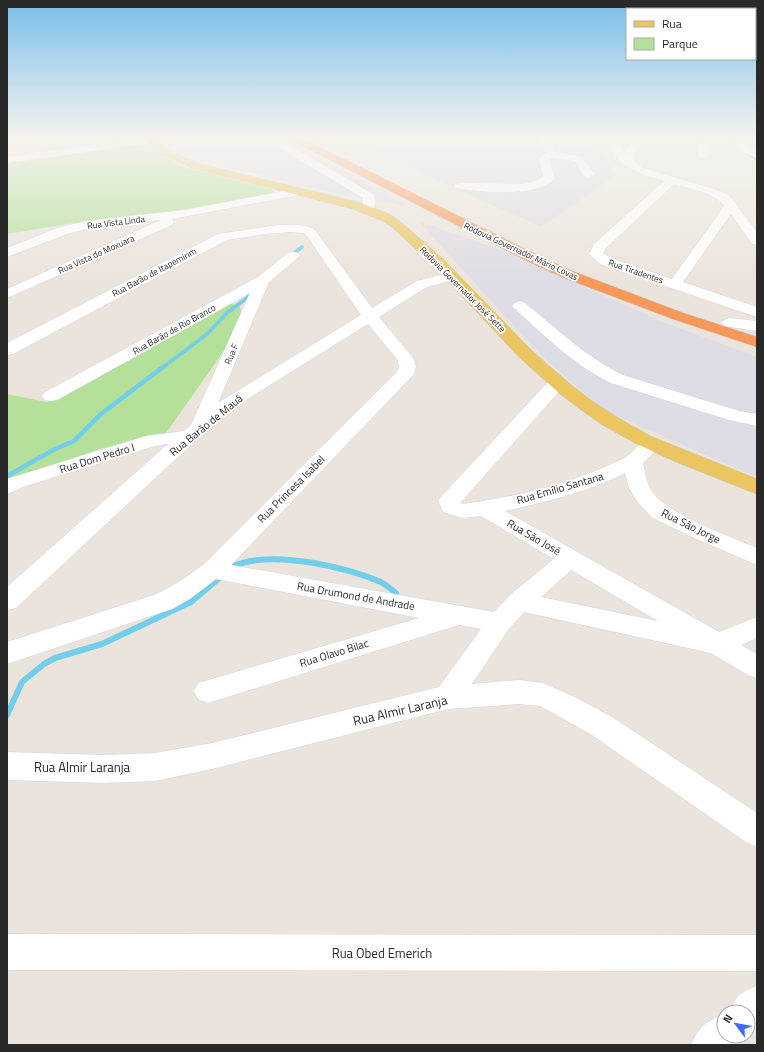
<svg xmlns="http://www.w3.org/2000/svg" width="764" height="1052" font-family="'Titillium Web',sans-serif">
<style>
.industrial{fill:#dedce4}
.green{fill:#b4e09a}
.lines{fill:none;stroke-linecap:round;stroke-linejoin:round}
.stream-far3{stroke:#72ceea;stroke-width:2.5}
.stream-far2{stroke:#72ceea;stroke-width:3.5}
.stream-far1{stroke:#72ceea;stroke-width:4.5}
.stream{stroke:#72ceea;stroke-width:6}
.minor-casing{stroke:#d1d5e2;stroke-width:1}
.major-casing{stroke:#c3c3c3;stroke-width:1}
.highway-casing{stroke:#c3c3c3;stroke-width:1}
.minor{fill:#fff;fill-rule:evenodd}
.major{fill:#ebc660;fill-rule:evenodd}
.highway{fill:#f89859;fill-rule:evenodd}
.labels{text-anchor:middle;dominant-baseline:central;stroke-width:3.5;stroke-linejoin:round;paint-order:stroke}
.far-street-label{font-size:9px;fill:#292929;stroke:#fff}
.street-label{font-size:11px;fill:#292929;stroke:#fff}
.near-street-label{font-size:13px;fill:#292929;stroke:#fff}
</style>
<rect width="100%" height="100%" fill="#ebe4dc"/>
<g class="industrial">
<path d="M161,138H280L406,205L342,195L204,161L172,151Z"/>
<path d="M344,138H573L598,151L617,175L541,227Z"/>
<path d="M418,221L499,249L663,322L757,357V477L603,410L543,357Z"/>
</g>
<g class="green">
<path d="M140,141L180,166L263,187L272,189L274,192L269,195L156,214L67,224L7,234V162Z"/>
<path d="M225,303L239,305L245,321L166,433L99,449L7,482V394L47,402Z"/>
</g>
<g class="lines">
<path class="stream-far3" d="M745,152L757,160"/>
<g class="stream-far2">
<path d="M290,256L302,247"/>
<path d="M162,368L207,334L228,312L247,298L251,292"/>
</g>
<path class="stream-far1" d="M7,476L55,449L74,441L101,414L163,367"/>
<g class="stream">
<path d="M229,570C233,565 236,565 242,563C280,552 345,567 381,582C386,585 391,589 396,593"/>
<path d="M7,715L22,682L44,664L55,658L102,644L191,602L223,575"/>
</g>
<g class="minor-casing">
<g id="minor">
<path d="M144,138H153L155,140L150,143L7,163V157Z"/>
<path d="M279,138H291L287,142L289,145L373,194C376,199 375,208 372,213H364L362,210L363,198L281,149L276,141Z"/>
<path d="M538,138H548L556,152L583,157L594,174L588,177L584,176L575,161L555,158L549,159L555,178C539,198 483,192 460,189L456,188L454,186L456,184L460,183L521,184L534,182L543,177L539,159L541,155L546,153Z"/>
<path d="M606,138H616L625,153L633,138H643L632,159L643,168L714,189L729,195L757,232V245L752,244L731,214L683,282L757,307V317L600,264L589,254L594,244L664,181C647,176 629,172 617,158C612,152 609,144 606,138ZM674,184C690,189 714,192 724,206L672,279L610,258L603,253L605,249Z"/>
<path d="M700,138H710L708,156L703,159L698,156Z"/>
<path d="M729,138H740L750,148L757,151V158L742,152Z"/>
<path d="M300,188L304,190L306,192L304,194L172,219L174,222L172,225L7,298V289L161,220L86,229L67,234L7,257V248L57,228L86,221L185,210Z"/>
<path d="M278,225C290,225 305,223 315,230L372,308L417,281L452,272L457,273L459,276L457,279L427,287L379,317L413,358L416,366L414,374L231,565L494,612L510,595L554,559L481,516L462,518L443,512L438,500L551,379L557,378L563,379L566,383L563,387L460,503L463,504C512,497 564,486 609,465C614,463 620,460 626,457C638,449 643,436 659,440L662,444L643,463C645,473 647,486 654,494C670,515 731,537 757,548V565L692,537L653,518L638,503L629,488L625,473C588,492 546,502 505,511L719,632L757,617V638L741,645L757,654V678L748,675L711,653L524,612L508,630L472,684L520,680L543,683L577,698L612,717L757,813V847L746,842L592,735L540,706L520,704L448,709L212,769L155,781L104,783L7,780V752L104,755L155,753L212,743L439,687L481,629L459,625L208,703L198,699L194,691L198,683L419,618L216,579L191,598L172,609L7,664V642L154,595C173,587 188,576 204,564L397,372L399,366L397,359L368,324L246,400L196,440L16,608L7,610V587L168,444L155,446L26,486L7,494V479L146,436L184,431L191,425L250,293L57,400L51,401L45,400L42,396L45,392L258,277L288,253L293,252L298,253L300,256L269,282L218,403L361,315L307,236L303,233L290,232L265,234L227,240L13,354L7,355V343L218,234ZM571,570L658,621L541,597Z"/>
<path d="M520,301L525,303C557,329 586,357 623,375L739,411L757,414V426L729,420L611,383C574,365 545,336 515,309L512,306L515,303Z"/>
<path d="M730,318L757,321V331L724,326L722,323L724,320Z"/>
<path d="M7,934L757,935V971L7,970Z"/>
<path d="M757,986V1027L748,1031V1012H729C736,996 741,992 757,986Z"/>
<path d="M724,1014V1036H742L738,1045H691C699,1026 706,1022 724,1014Z"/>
</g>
</g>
<g class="major-casing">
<path id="major" d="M143,138H154L166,149L200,164L361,203L391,215L401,222L444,260L531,350L571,385L592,401L615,416L650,436L757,479V494L674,461L637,444L601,424L580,409L559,393L519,357L434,266L393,228L383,221L353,209L192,168L158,153Z"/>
</g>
<g class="highway-casing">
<path id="highway" d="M290,138H302L531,252L572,271L683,313L757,337V347L673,319L562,277L521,258L291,140Z"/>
</g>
<use href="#minor" class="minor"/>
<use href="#major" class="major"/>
<use href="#highway" class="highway"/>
</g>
<linearGradient id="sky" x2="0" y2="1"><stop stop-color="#79bee9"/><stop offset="0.48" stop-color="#f6f3ef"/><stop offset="1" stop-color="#f6f3ef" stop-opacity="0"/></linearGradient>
<rect width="764" height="285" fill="url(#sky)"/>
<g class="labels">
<g class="far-street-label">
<text transform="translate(116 222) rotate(-7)">Rua Vista Linda</text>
<text transform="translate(521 251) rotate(25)">Rodovia Governador Mário Covas</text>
<text transform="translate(96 254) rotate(-24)">Rua Vista do Moxuara</text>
<text transform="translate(636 271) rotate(19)">Rua Tiradentes</text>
<text transform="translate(154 272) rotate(-28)">Rua Barão de Itapemirim</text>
<text transform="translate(463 289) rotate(45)">Rodovia Governador José Sette</text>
<text transform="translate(174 329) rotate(-29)">Rua Barão de Rio Branco</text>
<text transform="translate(231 354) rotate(-67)">Rua F</text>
</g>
<g class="street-label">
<text transform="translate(206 425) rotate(-39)">Rua Barão de Mauá</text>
<text transform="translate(97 458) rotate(-17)">Rua Dom Pedro I</text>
<text transform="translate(560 488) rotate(-16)">Rua Emílio Santana</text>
<text transform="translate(291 489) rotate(-45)">Rua Princesa Isabel</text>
<text transform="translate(691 526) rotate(26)">Rua São Jorge</text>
<text transform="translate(534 537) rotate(30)">Rua São José</text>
<text transform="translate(356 596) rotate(10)">Rua Drumond de Andrade</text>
<text transform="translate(334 653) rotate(-17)">Rua Olavo Bilac</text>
</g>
<g class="near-street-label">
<text transform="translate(400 710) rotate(-13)">Rua Almir Laranja</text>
<text x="82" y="767">Rua Almir Laranja</text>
<text x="382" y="953">Rua Obed Emerich</text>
</g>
</g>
<rect width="764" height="1052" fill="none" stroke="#292929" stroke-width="16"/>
<rect x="626" y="8" width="130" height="52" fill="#ffffff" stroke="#a9a9a9"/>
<rect x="634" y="21" width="20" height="6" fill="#ebc660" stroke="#a9a9a9"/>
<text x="662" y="28" font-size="12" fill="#292929">Rua</text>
<rect x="634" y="38" width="20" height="12" fill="#b4e09a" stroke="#a9a9a9"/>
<text x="662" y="48" font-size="12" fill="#292929">Parque</text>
<g transform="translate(736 1024) rotate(302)"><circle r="19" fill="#ffffff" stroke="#a9a9a9"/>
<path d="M0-3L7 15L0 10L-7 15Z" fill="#4168f3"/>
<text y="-6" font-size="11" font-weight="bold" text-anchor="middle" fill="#292929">N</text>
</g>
</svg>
